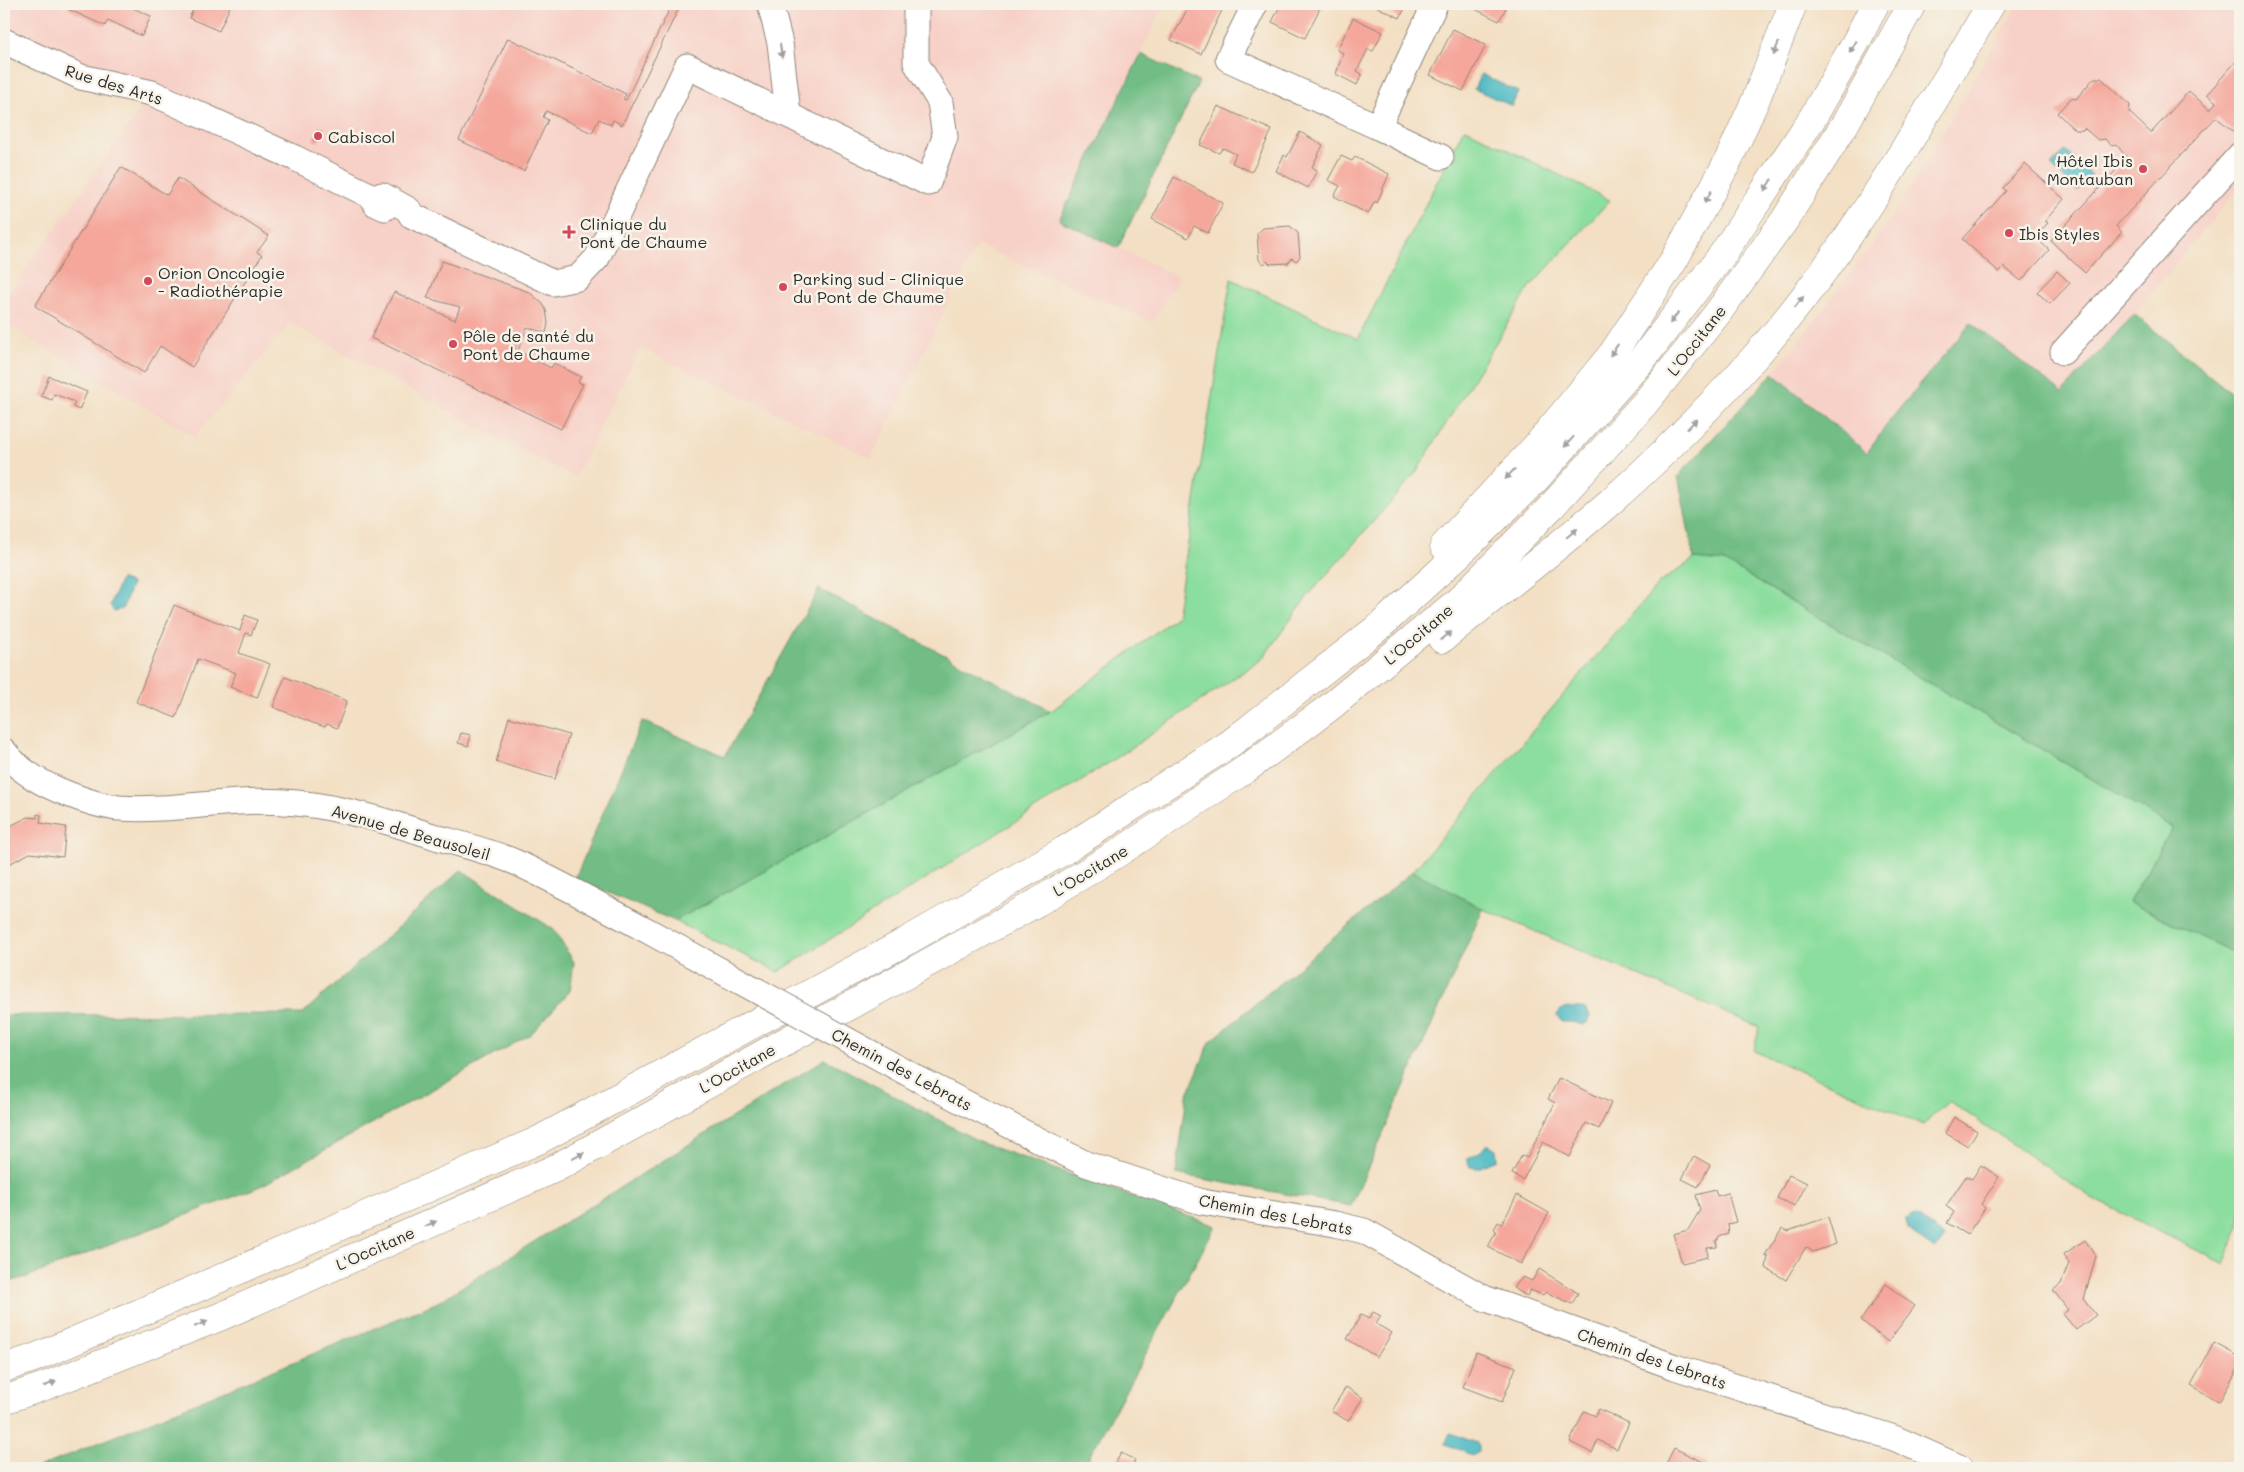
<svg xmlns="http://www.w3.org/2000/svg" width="2244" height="1472" font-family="Mali,sans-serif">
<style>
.built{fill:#f7d1c8}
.green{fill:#8cde9e;stroke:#5c8464}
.forest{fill:#71bd85;stroke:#4e7458}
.water{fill:#4bb9c3;stroke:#3b7277}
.building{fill:#f5a79b}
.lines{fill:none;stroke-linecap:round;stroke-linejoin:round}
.minor-casing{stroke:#8f8577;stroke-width:27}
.highway-casing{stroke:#8f8577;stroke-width:29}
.minor{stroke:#fff;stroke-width:25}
.highway{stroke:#fff;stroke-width:28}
.minor-bridge-casing{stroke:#8f8577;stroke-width:27;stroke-linecap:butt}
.minor-bridge{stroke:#fff;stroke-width:25}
.oneway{fill:#a0a0a0}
.poi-dot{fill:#d1495b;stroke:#f7f3e8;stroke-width:2}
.labels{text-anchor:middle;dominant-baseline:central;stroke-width:5;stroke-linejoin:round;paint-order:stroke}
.street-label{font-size:16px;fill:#2b2b2b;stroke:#f7f3e8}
.poi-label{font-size:16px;fill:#2b2b2b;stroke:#f7f3e8;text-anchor:start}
</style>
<rect width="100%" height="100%" fill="#f7f3e8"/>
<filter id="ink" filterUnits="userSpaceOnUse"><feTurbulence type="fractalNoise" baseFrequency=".02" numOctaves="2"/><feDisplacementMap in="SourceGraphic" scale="10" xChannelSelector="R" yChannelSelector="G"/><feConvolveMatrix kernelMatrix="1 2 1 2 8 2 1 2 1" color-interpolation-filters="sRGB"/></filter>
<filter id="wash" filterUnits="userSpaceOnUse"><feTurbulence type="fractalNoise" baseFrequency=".0096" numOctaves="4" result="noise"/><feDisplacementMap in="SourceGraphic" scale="20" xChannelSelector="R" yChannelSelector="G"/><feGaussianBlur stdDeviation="1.12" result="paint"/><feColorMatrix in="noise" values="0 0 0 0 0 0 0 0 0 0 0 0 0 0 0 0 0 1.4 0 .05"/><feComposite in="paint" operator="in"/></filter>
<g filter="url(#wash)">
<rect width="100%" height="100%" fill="#f3dfc3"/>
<g class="built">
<path d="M4,4H1164L1059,220L1179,277L1153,322L977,245L871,458L640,348L575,477L515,448L290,323L195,437L4,323V300L152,93L4,41Z"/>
<path d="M2018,4H2240V186L2134,314L2062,393L1891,419L1867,453L1773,373L1803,336L1894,215Z"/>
</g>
<g class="green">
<path d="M1464,128L1610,200L1530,287L1415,474L1307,597L1262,659L1118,757L778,972L675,921L1051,711L1176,617L1231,279L1358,339Z"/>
<path d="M1694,559L1725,562L2173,827L2129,902L2240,956V1227L2224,1264L2092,1198L1949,1101L1923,1125L1754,1051L1759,1027L1483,909L1413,871L1659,583Z"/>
</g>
<g class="forest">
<path d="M1141,54L1199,82L1118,248L1059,220Z"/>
<path d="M2134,314L2240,400V956L2129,902L2173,827L1725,562L1694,559L1678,476L1773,373L1867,453L1891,419L1971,323L2062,393Z"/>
<path d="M819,589L1051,711L675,921L575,879L642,721L725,756Z"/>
<path d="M461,870L553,929L574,962L570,991L531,1034L261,1186L27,1277L4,1283V1015L302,1014Z"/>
<path d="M1413,871L1483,909L1351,1206L1176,1174L1187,1096L1210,1042Z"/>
<path d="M825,1059L984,1144L1216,1226L1083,1468H38L438,1302Z"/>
</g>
<g class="water">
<path d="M1481,74L1518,92L1512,106L1474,89Z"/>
<path d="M2065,151L2092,176L2077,191L2051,166Z"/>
<path d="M121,579L132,584L122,610L120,609L114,611L110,605Z"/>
<path d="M1583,1008L1587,1010L1590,1016L1587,1023L1583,1025L1573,1022H1562L1557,1016C1560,1005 1573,1008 1583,1008Z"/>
<path d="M1487,1144L1496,1149L1497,1160L1478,1168L1470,1167L1468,1163V1158L1481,1151Z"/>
<path d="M1912,1216H1916L1945,1237L1936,1249L1907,1229L1905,1221Z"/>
<path d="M1450,1433L1477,1443L1479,1451L1472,1455L1445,1444Z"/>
</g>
<g id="blocks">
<g class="building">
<path d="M70,4H124L151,16L142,36L108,20L105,26L68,9Z"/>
<path d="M196,4H231L219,31L189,18Z"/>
<path d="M672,4H681L622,125L613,120L611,125L599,119L592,133L546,111L543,117L548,120L524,171L459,140L508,38L626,94L623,99L626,100Z"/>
<path d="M1190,4H1215L1223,8L1201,54L1171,40Z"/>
<path d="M1281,4H1322L1305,38L1272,22Z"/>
<path d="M1379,4H1407L1400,18L1377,7Z"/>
<path d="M1465,4H1508L1499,21Z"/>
<path d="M1353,18L1383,32L1373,51L1368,49L1357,71L1362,74L1357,85L1336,74L1343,53L1337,50Z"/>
<path d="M1453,29L1486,45L1463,91L1430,75Z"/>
<path d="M2240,57V123L2233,131L2216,117L2116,226L2122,232L2085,273L2051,241L2127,158L2116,144L2112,145L2105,139L2098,140L2084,128L2083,130H2075L2057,113L2071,98L2076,99L2094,78H2101L2130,105L2129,112L2151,133L2189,91L2210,110L2216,102L2207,94Z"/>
<path d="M4,91L8,93L10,107L4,102Z"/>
<path d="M1218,106L1272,130L1252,172L1232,163L1236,154L1223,148L1219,153L1200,145Z"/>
<path d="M317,130L322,132L318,142L313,140Z"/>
<path d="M1300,132L1323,145L1312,167L1317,170L1308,188L1276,171L1284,155L1287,157Z"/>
<path d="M1341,156L1352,161L1355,157L1389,174L1377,203L1375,201L1368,214L1334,196L1340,186L1328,180Z"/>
<path d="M2025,164L2064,199L2045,221L2048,223L2035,237L2049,250L2021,281L2004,267L1999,272L1962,239L2006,191L2003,188Z"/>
<path d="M121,167L167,195L178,178L269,236L257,252L262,255L192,367L160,346L144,373L35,306Z"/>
<path d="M1174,177L1223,203L1208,233L1194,226L1188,238L1152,219Z"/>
<path d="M1290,226L1298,233L1300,257L1296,261L1292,258L1288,263L1270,264L1267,261L1264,264L1259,260L1257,234L1263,228Z"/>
<path d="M442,261L529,292L542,303L546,310L548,323L546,333L527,327L518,351L551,368L554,363L581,377L578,382L583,384L561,429L371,338L394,292L455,320L460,307L427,298Z"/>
<path d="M2057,271L2070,283L2050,304L2037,292Z"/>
<path d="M49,376L87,392L79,410L73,407L75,402L54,394L52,400L41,396Z"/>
<path d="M174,605L240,631L245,615L257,620L251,635L246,633L239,653L270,664L257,698L230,687L236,673L198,659L176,718L136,702Z"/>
<path d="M285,677L347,701L337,728L327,724L325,727L313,723L273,707Z"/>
<path d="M509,717L569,735L555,779L496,762Z"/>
<path d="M461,733L471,735L468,746L458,743Z"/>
<path d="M37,814L41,815L40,823L66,827L63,857L30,853L5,866L4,829L28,817L37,818Z"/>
<path d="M1559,1078L1611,1103L1599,1129L1586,1123L1570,1157L1543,1142L1523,1180L1512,1174L1522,1155L1527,1158L1544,1125L1555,1103L1548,1099Z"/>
<path d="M1954,1117L1977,1131L1968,1146L1945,1133Z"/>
<path d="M1694,1156L1710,1165L1698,1187L1682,1179Z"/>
<path d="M1981,1165L1999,1177L1981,1204L1985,1208L1967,1235L1947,1223L1954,1212L1946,1206L1966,1176L1972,1179Z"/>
<path d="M1789,1175L1807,1183L1795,1206L1777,1198Z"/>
<path d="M1715,1190L1717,1196L1728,1193L1736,1222L1728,1224L1729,1234L1718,1237V1240H1716L1717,1247L1707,1248L1708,1257L1682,1263L1673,1234L1688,1230L1700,1210L1696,1195Z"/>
<path d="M1517,1195L1549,1213L1521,1264L1488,1247L1496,1232L1494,1229L1498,1222L1502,1224Z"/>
<path d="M1828,1217L1836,1244L1813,1252L1806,1247L1786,1280L1766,1268L1768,1256L1765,1255L1782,1228L1788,1231Z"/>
<path d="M2085,1240L2096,1256L2084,1299L2096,1315L2076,1330L2063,1314L2068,1310L2053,1290L2061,1284L2069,1263L2064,1254Z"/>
<path d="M1539,1269L1578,1293L1572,1304L1546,1292L1543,1295L1530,1290L1527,1296L1513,1288L1523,1277L1532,1281Z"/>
<path d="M1886,1284L1915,1306L1888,1342L1861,1320Z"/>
<path d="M1373,1312L1381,1316L1376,1324L1392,1333L1377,1357L1347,1339L1361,1315L1369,1319Z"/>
<path d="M2214,1343L2240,1357V1370L2238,1369L2219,1402L2191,1385Z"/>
<path d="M1476,1352L1516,1367L1502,1402L1463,1387Z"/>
<path d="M1346,1387L1363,1398L1348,1421L1331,1411Z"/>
<path d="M1599,1409L1629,1423L1617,1449L1598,1440L1592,1453L1570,1442L1584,1411L1596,1416Z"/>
<path d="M1674,1448L1707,1464L1705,1468H1664Z"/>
<path d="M1121,1453L1135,1460L1131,1468H1113Z"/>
</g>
</g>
</g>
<g filter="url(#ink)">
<use href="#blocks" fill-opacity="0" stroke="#8f8577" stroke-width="1"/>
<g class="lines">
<g class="minor-casing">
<g id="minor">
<path d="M770,4L780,43L788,113"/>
<path d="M1255,4L1228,59L1378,127L1435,4"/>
<path d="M4,41L81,77L152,93L170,101L295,158L375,198L376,204L385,208"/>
<path d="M1378,127L1441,157"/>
<path d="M375,198L382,195L409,210L411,215L553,283L578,278L597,258L687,66L928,183L945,137L940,102L916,63V4"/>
<path d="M2063,352L2240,155"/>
<path d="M4,751C17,769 37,781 58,790C77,798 98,806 119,808C178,812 237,796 297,803C345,808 393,823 439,838C464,845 491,852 515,862C575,890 633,923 692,955"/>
<path d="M920,1080L1086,1164L1202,1202L1335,1224L1364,1231L1484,1298L1675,1367L1894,1438L1961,1468"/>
</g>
</g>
<g class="highway-casing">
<g id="highway">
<path d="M1444,546L1539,443L1613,353L1674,260L1727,163L1756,99L1793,4"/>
<path d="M1442,639C1498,593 1556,549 1610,502C1657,461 1701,416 1743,370C1844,260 1916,131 1991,4"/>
<path d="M4,1368L34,1358L207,1284L539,1140L907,941L1065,850L1231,743L1380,626L1458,555L1535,480L1641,361L1722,255L1813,117L1857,40L1875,4"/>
<path d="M4,1400L45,1386L222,1316L556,1168L1038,902L1118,853L1246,769L1330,707L1457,602L1551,507L1645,403L1717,314L1784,221L1845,124L1912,4"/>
</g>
</g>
<use href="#minor" class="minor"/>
<use href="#highway" class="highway"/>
<g class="minor-bridge-casing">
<path id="minor-bridge" d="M692,955L920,1080"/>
</g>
<use href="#minor-bridge" class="minor-bridge"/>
</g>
<defs><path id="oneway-solid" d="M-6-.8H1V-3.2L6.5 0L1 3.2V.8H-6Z" transform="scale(1.25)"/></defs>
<g class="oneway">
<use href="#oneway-solid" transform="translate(1853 47) rotate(120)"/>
<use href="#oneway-solid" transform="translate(1776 49) rotate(111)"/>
<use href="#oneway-solid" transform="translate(781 51) rotate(82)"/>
<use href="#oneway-solid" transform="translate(1768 185) rotate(123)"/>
<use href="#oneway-solid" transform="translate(1708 197) rotate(118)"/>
<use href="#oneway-solid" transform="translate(1799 302) rotate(-51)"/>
<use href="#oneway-solid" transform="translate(1674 318) rotate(127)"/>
<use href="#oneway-solid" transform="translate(1614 350) rotate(125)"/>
<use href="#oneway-solid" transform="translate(1692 424) rotate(-46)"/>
<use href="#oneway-solid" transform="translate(1569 442) rotate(132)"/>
<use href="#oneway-solid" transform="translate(1510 474) rotate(133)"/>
<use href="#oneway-solid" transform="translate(1572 533) rotate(-39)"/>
<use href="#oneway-solid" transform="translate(1446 636) rotate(-39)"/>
<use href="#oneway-solid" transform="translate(578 1156) rotate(-29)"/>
<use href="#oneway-solid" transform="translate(430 1224) rotate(-24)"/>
<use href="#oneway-solid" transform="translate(201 1324) rotate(-22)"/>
<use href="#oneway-solid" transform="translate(50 1384) rotate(-21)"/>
</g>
</g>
<g class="poi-dot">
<circle cx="318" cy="136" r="5"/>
<circle cx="2143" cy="169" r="5"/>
<path d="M566.5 224.5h5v5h5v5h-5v5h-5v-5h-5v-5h5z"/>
<circle cx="2009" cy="233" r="5"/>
<circle cx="148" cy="281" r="5"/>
<circle cx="783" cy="287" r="5"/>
<circle cx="453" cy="344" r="5"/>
</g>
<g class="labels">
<g class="street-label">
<text transform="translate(114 84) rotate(17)">Rue des Arts</text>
<text transform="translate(1696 340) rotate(-52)">L'Occitane</text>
<text transform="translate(1418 634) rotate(-40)">L'Occitane</text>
<text transform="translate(411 832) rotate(16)">Avenue de Beausoleil</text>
<text transform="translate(1090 870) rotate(-31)">L'Occitane</text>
<text transform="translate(737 1068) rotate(-29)">L'Occitane</text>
<text transform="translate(902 1069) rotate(28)">Chemin des Lebrats</text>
<text transform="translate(1276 1214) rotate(11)">Chemin des Lebrats</text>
<text transform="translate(375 1248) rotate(-24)">L'Occitane</text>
<text transform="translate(1652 1358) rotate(19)">Chemin des Lebrats</text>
</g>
<g class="poi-label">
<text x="328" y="136">Cabiscol</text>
<text x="2133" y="160" text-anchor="end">Hôtel Ibis<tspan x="2133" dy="18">Montauban</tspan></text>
<text x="580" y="223">Clinique du<tspan x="580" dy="18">Pont de Chaume</tspan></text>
<text x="2019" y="233">Ibis Styles</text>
<text x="158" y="272">Orion Oncologie<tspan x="158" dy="18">- Radiothérapie</tspan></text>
<text x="793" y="278">Parking sud - Clinique<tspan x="793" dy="18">du Pont de Chaume</tspan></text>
<text x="463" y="335">Pôle de santé du<tspan x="463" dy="18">Pont de Chaume</tspan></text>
</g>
</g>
<rect width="2244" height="1472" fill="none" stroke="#f7f3e8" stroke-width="20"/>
</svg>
